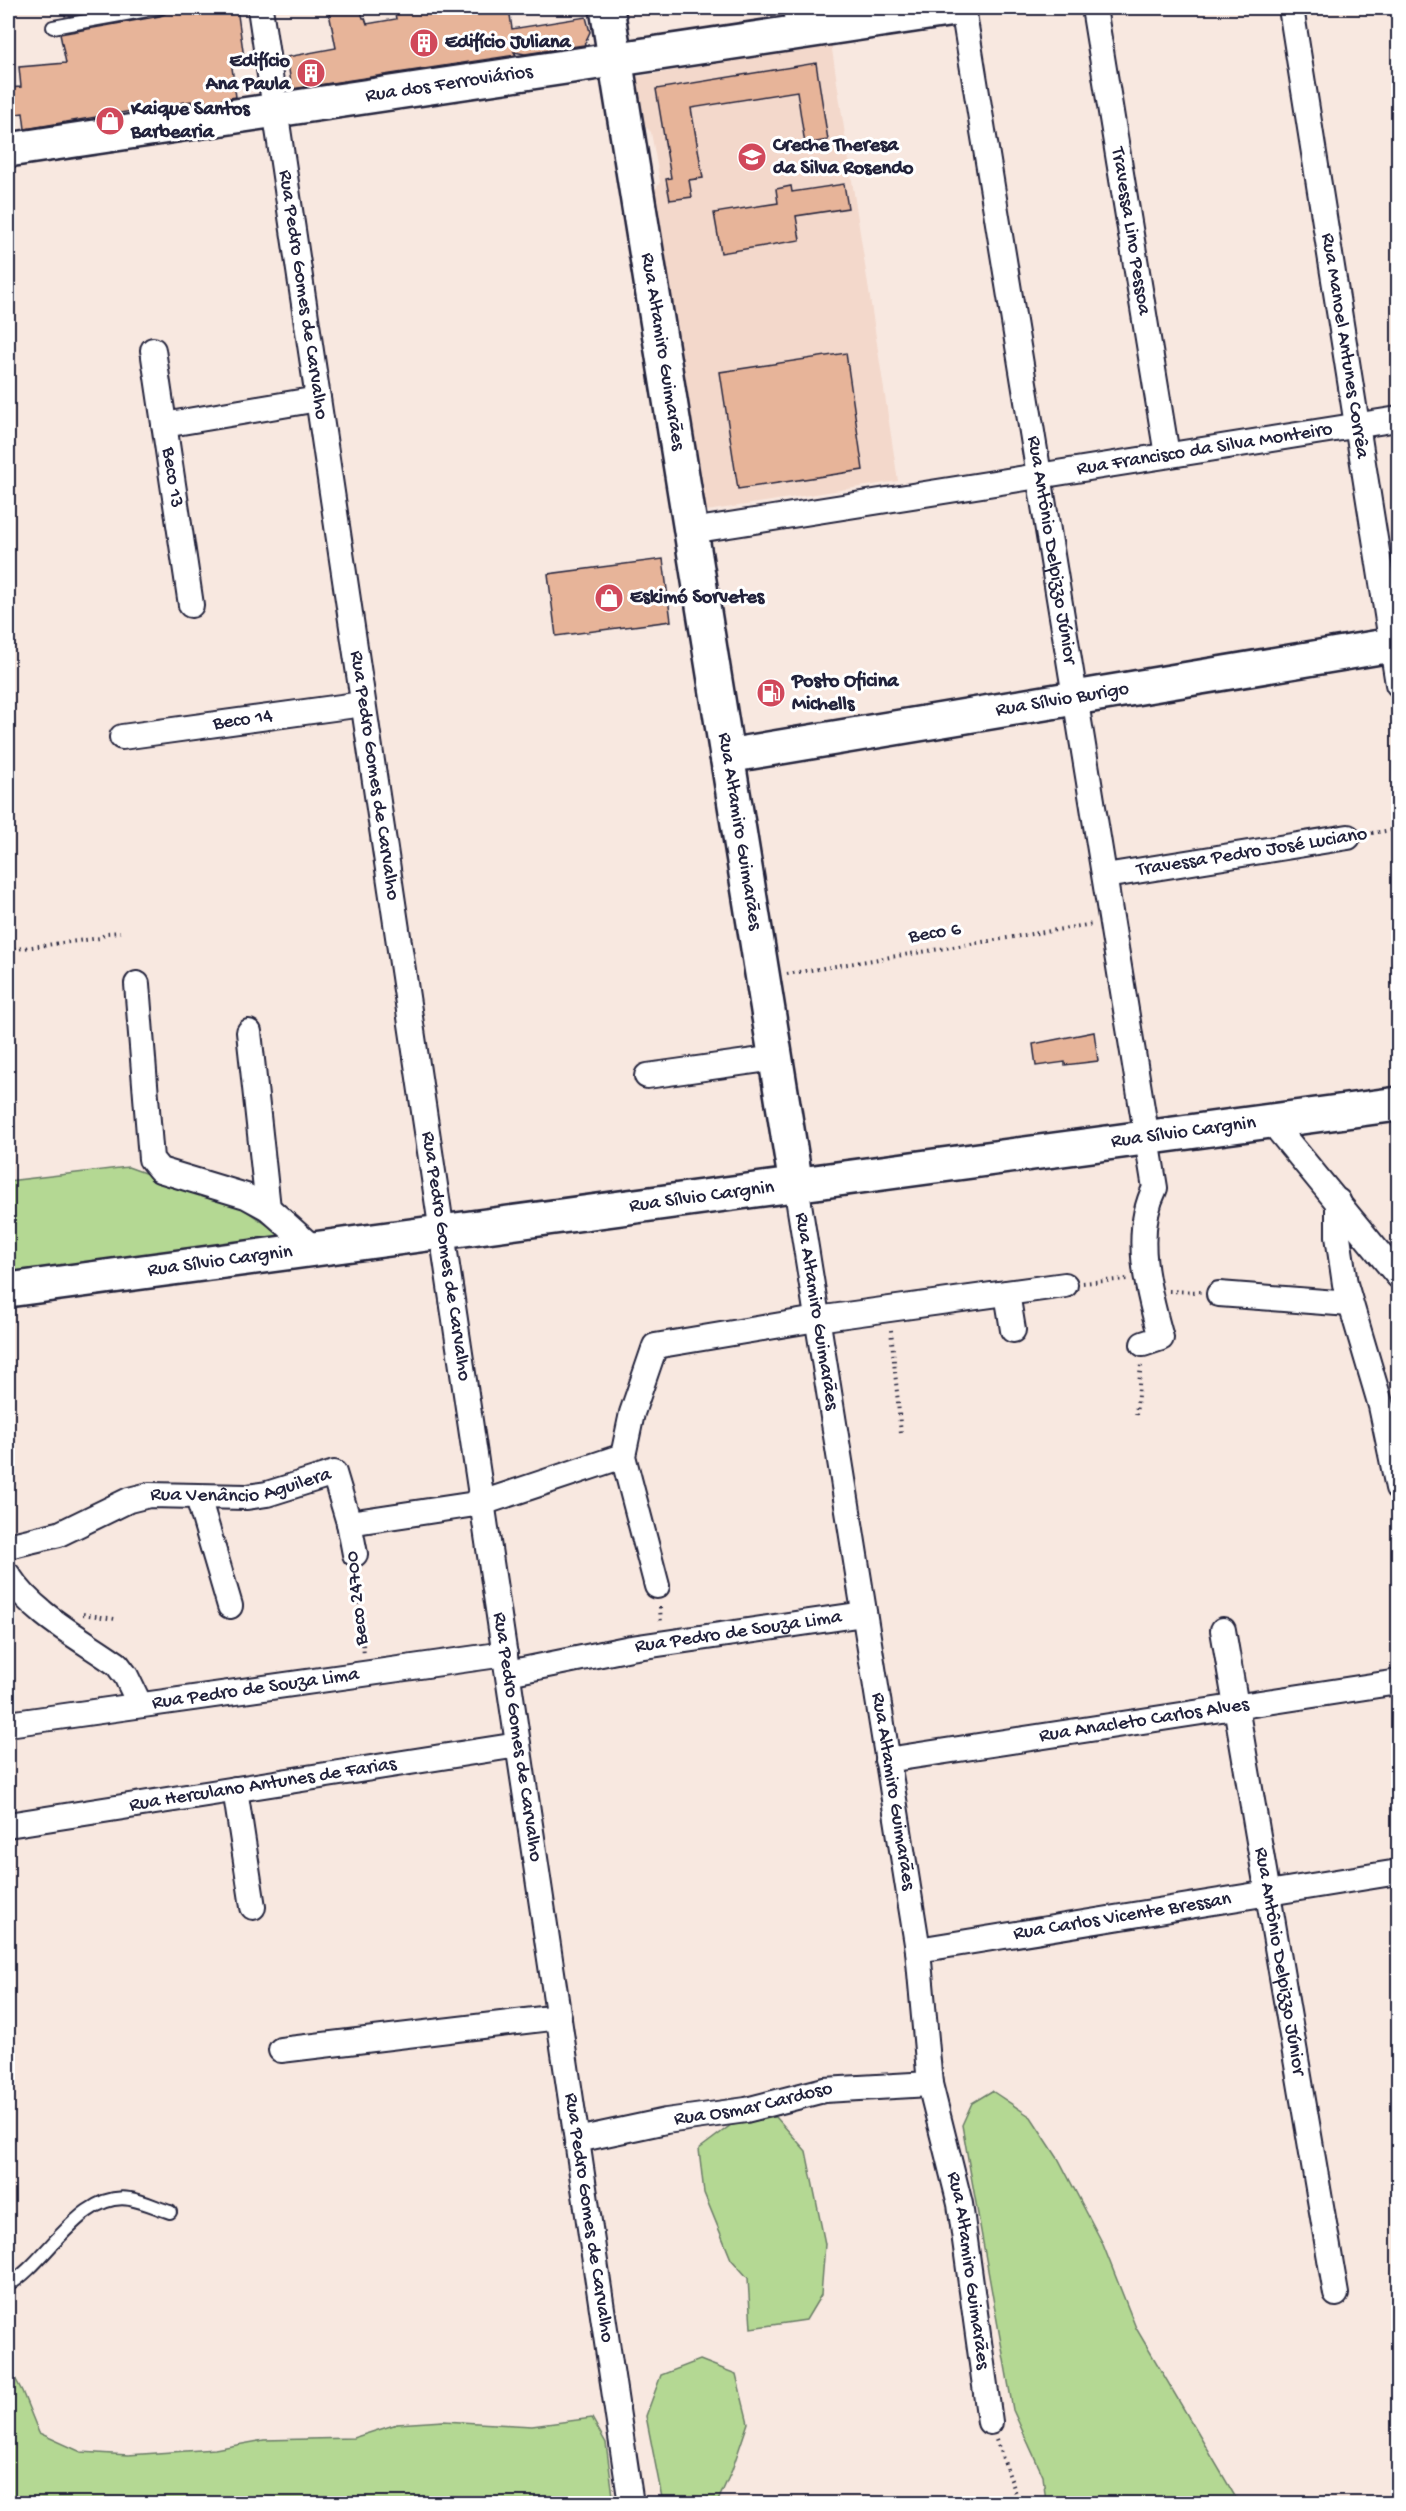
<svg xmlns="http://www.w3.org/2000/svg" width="1406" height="2511" font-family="'Gochi Hand',sans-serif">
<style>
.built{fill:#f3d8cb}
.green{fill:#b4d893;stroke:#6b7d67;stroke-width:1.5}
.building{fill:#e7b499;stroke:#22223b;stroke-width:1.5}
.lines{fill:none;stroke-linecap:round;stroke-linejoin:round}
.lane-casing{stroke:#22223b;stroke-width:16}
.street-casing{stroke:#22223b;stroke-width:28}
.secondary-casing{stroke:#22223b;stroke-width:38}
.path{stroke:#22223b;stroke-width:4;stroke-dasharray:1.5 4.5;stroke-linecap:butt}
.lane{stroke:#fff;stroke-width:12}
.street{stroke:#fff;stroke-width:24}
.secondary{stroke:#fff;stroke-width:33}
.labels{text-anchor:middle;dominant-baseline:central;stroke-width:6;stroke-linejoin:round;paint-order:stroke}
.poi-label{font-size:20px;font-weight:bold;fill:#22223b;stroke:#fff;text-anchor:start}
.street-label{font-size:20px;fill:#22223b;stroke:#fff}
</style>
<rect width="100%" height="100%" fill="#f8e8e0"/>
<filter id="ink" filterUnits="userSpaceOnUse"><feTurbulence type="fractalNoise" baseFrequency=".0167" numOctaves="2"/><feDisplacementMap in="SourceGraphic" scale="12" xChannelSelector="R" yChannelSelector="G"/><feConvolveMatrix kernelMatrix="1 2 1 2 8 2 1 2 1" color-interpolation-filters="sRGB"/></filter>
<g filter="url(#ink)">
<path class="built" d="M831,43L898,481L700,512L651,197L660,182L651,132L642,123L636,77Z"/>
<g class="green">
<path d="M128,1167L242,1208L286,1238L8,1276V1181Z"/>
<path d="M992,2091L1031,2117L1059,2160L1102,2242L1136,2328L1239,2503H1046L1043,2476L1013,2410L962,2125L972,2103Z"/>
<path d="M776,2117L806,2151L825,2244L821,2295L806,2320L751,2328L748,2278L731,2259L704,2193L699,2149L731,2125Z"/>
<path d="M700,2360L736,2374L748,2423L732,2470L717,2503H663L646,2416L661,2375Z"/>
<path d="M8,2365L22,2391L39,2433L81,2452L128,2455L215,2449L264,2440L353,2438L397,2424L443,2421L532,2426L592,2418L606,2443L614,2503H8Z"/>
</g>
<g class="building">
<path d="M64,8H115L65,16Z"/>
<path d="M167,8H188L189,14L237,8L244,58L231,60L236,97L192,104L191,101L25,129L23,113L8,115V88L21,87L19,67L66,63L60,34L160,16L165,14Z"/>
<path d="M328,8H360L363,18H365L367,24L396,19L394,8H509L512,29L586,17L590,32L584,45L525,54L514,52L516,55L292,89L287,57L336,48Z"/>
<path d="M816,63L828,140L805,144L797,91L691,108L703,178L689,180L692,197L670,200L666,179L671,178L656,89Z"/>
<path d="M844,184L848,208L796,216L800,240L721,253L714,213L778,203L776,189L791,186L792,192Z"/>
<path d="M846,353L863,470L738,489L720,372Z"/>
<path d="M663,559L671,621L556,636L548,574Z"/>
<path d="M1094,1032L1098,1061L1065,1065V1062L1036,1066L1033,1044Z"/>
</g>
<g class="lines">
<g class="lane-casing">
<g id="lane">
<path d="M53,27L159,8"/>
<path d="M8,2285C46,2264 81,2190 130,2199C143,2201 157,2208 170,2212"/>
</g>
</g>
<g class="street-casing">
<g id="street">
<path id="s1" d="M260,8L631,2504"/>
<path d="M795,8L799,32"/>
<path id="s2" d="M963,8L1155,1188C1132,1234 1148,1291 1161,1338L1143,1344"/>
<path id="s3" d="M1094,8L1167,455"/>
<path id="s4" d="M1291,8L1398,684"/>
<path id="s5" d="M153,350L191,605"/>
<path d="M164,425L318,399"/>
<path id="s6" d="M691,531L1398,419"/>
<path id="s7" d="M122,737L363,704"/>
<path d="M1105,876L1348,837"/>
<path d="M137,984L151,1159L160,1170L246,1196L268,1208L314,1249"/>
<path d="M249,1032L268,1208"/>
<path d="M647,1076L775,1058"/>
<path d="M1271,1121L1398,1276"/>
<path id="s8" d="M796,1185L918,1950L930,2084L960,2204L990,2422"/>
<path d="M1338,1201V1236L1345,1284L1381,1406L1398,1488"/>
<path d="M1007,1293L1013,1330"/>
<path d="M1219,1294L1350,1304"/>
<path d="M198,1497L230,1606"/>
<path d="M349,1523L355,1554"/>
<path id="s9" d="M8,1546L59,1534L129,1500L149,1495L247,1497L267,1494L334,1473L349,1523L482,1503L623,1456"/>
<path d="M8,1575C33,1614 79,1637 117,1664L126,1676L140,1705"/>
<path d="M657,1586L623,1456L632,1413L655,1346L817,1319L1065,1285"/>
<path id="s10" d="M1223,1630L1336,2294"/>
<path id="s11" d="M508,1673L631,1648L864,1614"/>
<path id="s12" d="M8,1724L505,1654"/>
<path id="s13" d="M887,1760L1398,1682"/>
<path d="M235,1789L253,1907"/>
<path id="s14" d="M8,1825L518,1745"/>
<path id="s15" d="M918,1950L1398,1872"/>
<path d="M281,2050L559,2017"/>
<path id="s16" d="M577,2140L666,2121L746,2110L824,2090L930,2084"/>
</g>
</g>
<g class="secondary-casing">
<g id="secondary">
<path id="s17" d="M607,8L796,1185"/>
<path id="s18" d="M8,150L961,8"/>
<path id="s19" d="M727,756L1398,644"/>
<path id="s20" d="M8,1290L1398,1104"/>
</g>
</g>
<g class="path">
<path d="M1366,834L1398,829"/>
<path d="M8,950L100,938L107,933L120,932"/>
<path d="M787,974L1093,924"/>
<path d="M1083,1283L1127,1279"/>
<path d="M1169,1291L1201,1292"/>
<path d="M891,1330L901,1434"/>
<path d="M1136,1415L1141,1365"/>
<path d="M356,1573L364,1655"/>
<path d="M660,1607L661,1624"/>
<path d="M83,1614L115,1619"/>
<path d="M996,2440L1020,2504"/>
</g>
<use href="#lane" class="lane"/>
<use href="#street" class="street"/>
<use href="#secondary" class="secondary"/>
</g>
</g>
<defs>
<g id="building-disc" transform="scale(1.5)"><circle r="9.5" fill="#d1495b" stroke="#fff"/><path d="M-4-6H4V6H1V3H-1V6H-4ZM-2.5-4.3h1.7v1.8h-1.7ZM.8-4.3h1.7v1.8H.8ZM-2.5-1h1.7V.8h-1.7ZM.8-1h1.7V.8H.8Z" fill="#fff"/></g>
<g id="shop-disc" transform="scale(1.5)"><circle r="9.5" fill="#d1495b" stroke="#fff"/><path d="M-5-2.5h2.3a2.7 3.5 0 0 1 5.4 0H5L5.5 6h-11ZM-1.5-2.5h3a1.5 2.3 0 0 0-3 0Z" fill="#fff"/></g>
<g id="school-disc" transform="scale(1.5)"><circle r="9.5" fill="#d1495b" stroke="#fff"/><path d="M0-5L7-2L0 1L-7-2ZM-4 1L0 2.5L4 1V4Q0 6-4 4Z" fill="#fff"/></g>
<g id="fuel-disc" transform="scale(1.5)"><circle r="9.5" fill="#d1495b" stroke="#fff"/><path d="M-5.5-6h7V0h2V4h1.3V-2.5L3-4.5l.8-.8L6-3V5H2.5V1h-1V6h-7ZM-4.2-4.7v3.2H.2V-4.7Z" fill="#fff"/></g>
</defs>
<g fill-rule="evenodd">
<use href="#building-disc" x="424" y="43"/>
<use href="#building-disc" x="311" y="73"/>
<use href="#shop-disc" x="110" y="121"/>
<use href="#school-disc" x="752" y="157"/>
<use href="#shop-disc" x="609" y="598"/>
<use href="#fuel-disc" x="771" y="693"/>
</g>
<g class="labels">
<g class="poi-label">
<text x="445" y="43">Edifício Juliana</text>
<text x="290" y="62" text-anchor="end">Edifício<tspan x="290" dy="23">Ana Paula</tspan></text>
<text x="131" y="110">Kaique Santos<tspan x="131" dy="23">Barbearia</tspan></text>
<text x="773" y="146">Creche Theresa<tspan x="773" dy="23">da Silva Rosendo</tspan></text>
<text x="630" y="598">Eskimó Sorvetes</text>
<text x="792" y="682">Posto Oficina<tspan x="792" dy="23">Michells</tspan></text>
</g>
<g class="street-label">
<text stroke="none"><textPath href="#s18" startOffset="446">Rua dos Ferroviários</textPath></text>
<text stroke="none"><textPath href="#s3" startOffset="226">Travessa Lino Pessoa</textPath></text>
<text stroke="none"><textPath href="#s1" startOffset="290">Rua Pedro Gomes de Carvalho</textPath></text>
<text stroke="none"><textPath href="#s4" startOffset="342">Rua Manoel Antunes Corrêa</textPath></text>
<text stroke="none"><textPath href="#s17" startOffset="348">Rua Altamiro Guimarães</textPath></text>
<text stroke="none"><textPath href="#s6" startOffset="520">Rua Francisco da Silva Monteiro</textPath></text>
<text stroke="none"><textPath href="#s5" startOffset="129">Beco 13</textPath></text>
<text stroke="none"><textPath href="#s2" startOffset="549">Rua Antônio Delpizzo Júnior</textPath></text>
<text stroke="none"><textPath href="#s19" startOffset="340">Rua Sílvio Burigo</textPath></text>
<text stroke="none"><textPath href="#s7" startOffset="122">Beco 14</textPath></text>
<text stroke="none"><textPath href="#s1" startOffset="776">Rua Pedro Gomes de Carvalho</textPath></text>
<text stroke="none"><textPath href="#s17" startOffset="834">Rua Altamiro Guimarães</textPath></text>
<text transform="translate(1252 853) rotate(-9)">Travessa Pedro José Luciano</text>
<text transform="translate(935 934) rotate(-9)">Beco 6</text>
<text stroke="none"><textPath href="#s20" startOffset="1186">Rua Sílvio Cargnin</textPath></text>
<text stroke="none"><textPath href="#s20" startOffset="700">Rua Sílvio Cargnin</textPath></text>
<text stroke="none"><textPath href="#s1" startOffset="1262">Rua Pedro Gomes de Carvalho</textPath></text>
<text stroke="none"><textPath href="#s20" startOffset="214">Rua Sílvio Cargnin</textPath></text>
<text stroke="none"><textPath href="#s8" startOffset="128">Rua Altamiro Guimarães</textPath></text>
<text stroke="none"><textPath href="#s9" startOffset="244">Rua Venâncio Aguilera</textPath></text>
<text transform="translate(358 1598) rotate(-96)">Beco 24700</text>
<text stroke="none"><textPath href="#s11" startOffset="234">Rua Pedro de Souza Lima</textPath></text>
<text stroke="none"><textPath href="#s12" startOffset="250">Rua Pedro de Souza Lima</textPath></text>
<text stroke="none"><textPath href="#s13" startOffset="260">Rua Anacleto Carlos Alves</textPath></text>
<text stroke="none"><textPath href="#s1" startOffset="1748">Rua Pedro Gomes de Carvalho</textPath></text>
<text stroke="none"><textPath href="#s14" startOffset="258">Rua Herculano Antunes de Farias</textPath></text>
<text stroke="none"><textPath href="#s8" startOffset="614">Rua Altamiro Guimarães</textPath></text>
<text stroke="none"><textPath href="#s15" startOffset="207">Rua Carlos Vicente Bressan</textPath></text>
<text stroke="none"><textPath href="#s10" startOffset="336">Rua Antônio Delpizzo Júnior</textPath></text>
<text stroke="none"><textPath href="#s16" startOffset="180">Rua Osmar Cardoso</textPath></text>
<text stroke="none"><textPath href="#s1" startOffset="2234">Rua Pedro Gomes de Carvalho</textPath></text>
<text stroke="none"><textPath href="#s8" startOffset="1100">Rua Altamiro Guimarães</textPath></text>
</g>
</g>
<rect width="1406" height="2511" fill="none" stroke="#fff" stroke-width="30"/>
<rect x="15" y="15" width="1376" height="2481" fill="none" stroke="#22223b" stroke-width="2" filter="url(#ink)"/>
</svg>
